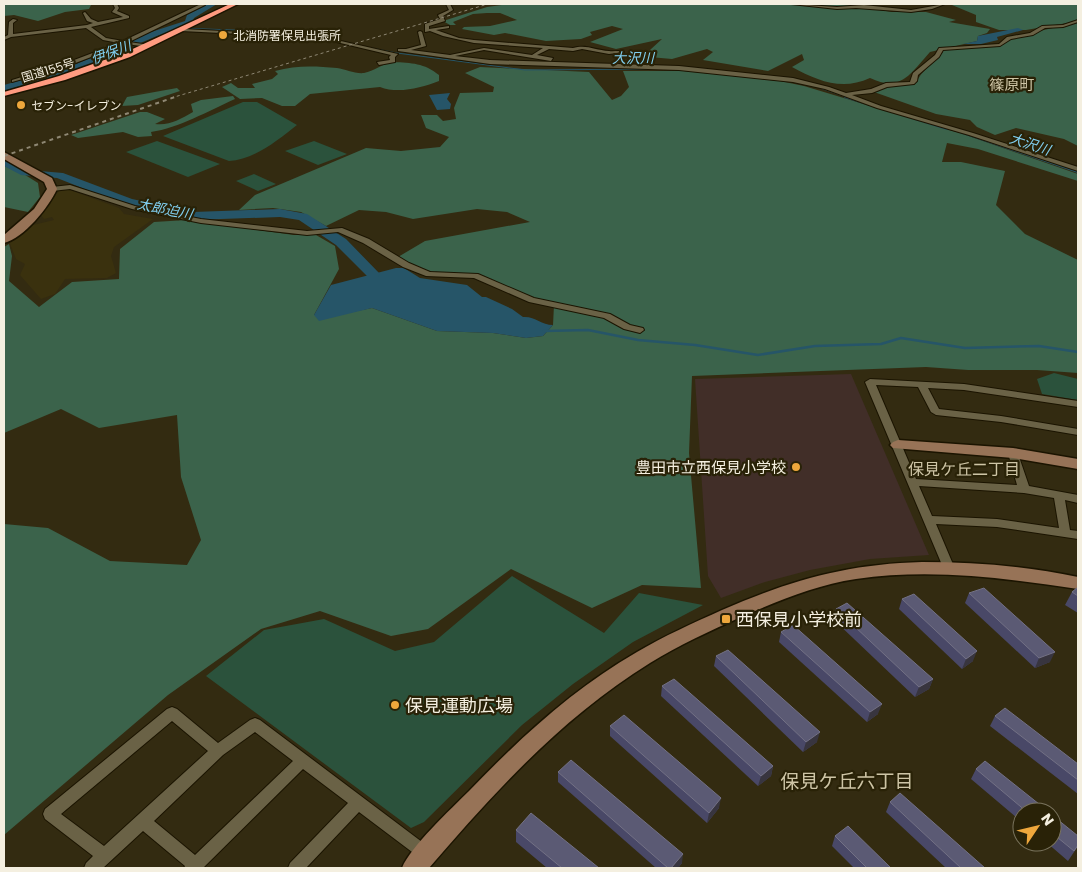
<svg xmlns="http://www.w3.org/2000/svg" width="1082" height="872" font-family="Poppins,'Noto Sans JP',sans-serif">
<style>
.built{fill:#3a310e}
.education{fill:#412e28}
.green{fill:#2b523c}
.forest{fill:#3b634b}
.water{fill:#265568}
.lines{fill:none;stroke-linecap:round;stroke-linejoin:round}
.stream-far2{stroke:#265568;stroke-width:1}
.stream-far1{stroke:#265568;stroke-width:2}
.stream{stroke:#265568;stroke-width:2.5}
.river{fill:#265568;fill-rule:evenodd}
.street-casing{stroke:#1b1400;stroke-width:2}
.secondary-casing{stroke:#1b1400;stroke-width:3}
.highway-casing{stroke:#1b1400;stroke-width:3}
.street{fill:#6a6246;fill-rule:evenodd}
.secondary{fill:#977357;fill-rule:evenodd}
.highway{fill:#ff9b80;fill-rule:evenodd}
.rail-far1{stroke:#8e8773;stroke-width:1;stroke-dasharray:3 3;stroke-linecap:butt}
.rail{stroke:#8e8773;stroke-width:2;stroke-dasharray:4 4;stroke-linecap:butt}
.wall{fill:#494867}
.shaded-wall{fill:#38353f}
.building{fill:#5b5a74;stroke:#737185}
.poi-dot{fill:#eea73c;stroke:#292207;stroke-width:2}
.labels{text-anchor:middle;dominant-baseline:central;stroke-width:4.5;stroke-linejoin:round;paint-order:stroke}
.far-poi-label{font-size:12px;fill:#f4efe0;stroke:#292207;text-anchor:start}
.far-street-label{font-size:12px;fill:#f4efe0;stroke:#292207}
.far-water-label{font-size:14px;font-style:italic;fill:#81cff0;stroke:#292207}
.far-quarter-label{font-size:15px;fill:#cec5a6;stroke:#292207}
.poi-label{font-size:15px;fill:#f4efe0;stroke:#292207;text-anchor:end}
.neighbourhood-label{font-size:16px;fill:#cec5a6;stroke:#292207}
.near-poi-label{font-size:18px;fill:#f4efe0;stroke:#292207;text-anchor:start}
.near-neighbourhood-label{font-size:19px;fill:#cec5a6;stroke:#292207}
</style>
<rect width="100%" height="100%" fill="#332b11"/>
<path class="built" d="M67,189L119,208L124,214L153,219L114,247L111,256L116,273L107,278L65,279L55,294L41,299L20,275L25,264L16,259L9,241L29,226L54,220L52,217L44,219L40,214L59,191Z"/>
<path class="education" d="M851,374L929,555L870,559L810,570L765,582L721,598L708,576L695,379Z"/>
<g class="green">
<path d="M243,102H257L297,125C278,140 254,160 229,161L163,136Z"/>
<path d="M157,141L220,164L188,177L126,152Z"/>
<path d="M314,141L347,154L318,165L285,151Z"/>
<path d="M254,174L276,184L258,191L236,181Z"/>
<path d="M1054,373L1078,379V400L1042,394L1037,379Z"/>
<path d="M512,576L604,633L639,593L703,605L633,642L573,684L522,725L424,822L411,828L206,676L264,630L324,619L395,651L434,642Z"/>
</g>
<g class="forest">
<path d="M4,4H97L91,5L89,9L65,12L38,21L14,15L4,16Z"/>
<path d="M509,4H875L855,6L892,12H926L956,20L949,22L990,29L987,33L978,36L977,41L930,52C911,73 901,93 870,78C842,91 818,81 792,67L804,60L802,54L768,71L703,60L713,52L707,49L672,59L638,56L650,50L662,39L616,49L590,42L623,29L612,26L590,32L592,35L581,39L546,41L505,33L494,35L462,29L464,27L490,26L517,20L500,13H487L473,14L453,22L456,25H450L443,21L487,7Z"/>
<path d="M1078,4V19L1073,22L1026,30H999L976,22V15L952,5Z"/>
<path d="M1078,22V146L1064,139L1016,128L995,135L977,127L970,120L936,114L874,92L887,86L916,83C921,70 935,63 943,52L941,50L1001,46L1010,38Z"/>
<path d="M393,62C412,63 424,63 439,75V81C421,88 398,94 380,87L310,94L295,106H282L262,98L240,99L222,87L231,83L238,88H255L252,84L272,79L278,74L275,71C296,65 315,66 337,68C345,69 355,74 364,73C374,71 382,64 393,62Z"/>
<path d="M480,67L589,72L612,100L621,96L629,87L623,71H684L780,81L804,86L963,134L1078,174V181L978,149L947,143L942,162H961L1005,171L996,205L1025,234L1078,260V373L1037,370H968L926,367L692,376L689,453L701,588L642,585L592,608L511,569L428,629L391,636L320,611L261,629L168,695L4,835V524L48,528L110,561L187,565L201,540L181,477L177,415L99,428L61,409L4,433V247L9,244L12,256L9,281L39,307L72,282L119,279L120,249L154,222L186,220L294,235H316L335,246L339,269L314,315L347,313L372,308L437,331L493,333L526,338L543,336L553,325L554,305L532,300L476,274H445L425,270L398,257L425,241L530,222L507,212L477,209L413,219L386,212L359,210L326,226L301,212L273,208L239,210L255,195L366,148L401,151L440,147L449,137L426,128L421,115H437L443,121L456,119L454,108L460,93L493,92L494,87L465,73Z"/>
<path d="M177,88L180,91L138,105L122,106L127,97Z"/>
<path d="M233,96L235,99C208,111 179,128 151,132L152,136L138,137L123,132L78,138L71,135L140,112H147L165,119L155,124C169,126 181,119 193,112L191,104L201,100Z"/>
<path d="M4,166L22,173L38,183L40,197L28,212L4,207Z"/>
</g>
<g class="water">
<path d="M1018,28L1023,30L997,37L998,40L981,44H963L977,41L978,36Z"/>
<path d="M450,93L447,99L451,104L450,109L437,110L429,95Z"/>
<path d="M396,268H404L420,278L467,285L482,297H486L512,309L523,317C535,316 541,325 553,325L543,336L526,338L493,333L437,331L372,308L319,321L314,315L331,285Z"/>
</g>
<g class="lines">
<g class="stream-far2">
<path d="M742,4H749"/>
<path d="M806,4H853"/>
<path d="M177,28L289,32L397,53L525,70L658,69"/>
<path d="M817,87L849,98"/>
</g>
<g class="stream-far1">
<path d="M845,97L947,129"/>
<path d="M960,132L1078,172"/>
</g>
<path class="stream" d="M544,331L588,330L638,340L695,345L758,355L815,346L881,344L901,338L965,348L1039,346L1078,352"/>
<g class="river">
<path d="M208,4H217L194,18L192,24L157,36L81,68L4,91V85L74,65L151,32L185,21L187,15Z"/>
<path d="M4,158L28,170L63,173L132,199L193,212L280,209L307,214L346,239L380,274L378,277H368L336,245L299,220L280,217L193,220L125,205L57,178L21,175L4,166Z"/>
</g>
<g class="street-casing">
<g id="street">
<path d="M113,4H117L119,8L117,11L129,16V18L91,27L106,38L123,41L201,4L205,5L129,42L150,45V47L125,44L65,67L12,82V80L61,65L119,43L103,40L86,28L11,37L4,40V37L8,35L9,22L13,19L17,20L13,23V34L87,25L93,23L87,21L83,13L85,12L91,19L98,22L123,17L112,12L115,8Z"/>
<path d="M446,4H450L453,10L443,16L445,21L429,26V29L449,26V28L436,30L459,38L474,40L573,48C586,44 595,50 609,51C614,52 619,50 624,52L609,54L582,49L573,51L549,49L537,55L553,58L551,61L484,50L455,56L490,60L679,66L793,78L829,87L846,93L871,89L886,83L910,82L913,73L935,55L939,48L999,44L1007,37L1030,33L1042,26L1063,25L1078,20V22L1063,27L1045,28L1033,35L1011,39L1000,46L943,50L939,57L918,75L917,81L914,84L887,87L872,93L852,95L881,106L973,133L1078,167V171L969,135L877,108L825,89L793,82L679,70L490,64L398,51V49H406L421,45L418,32L420,31L422,32L426,46L411,50L450,55L484,48L532,55L543,48L474,43L443,36L430,31L425,32V24L440,19L438,15L449,10Z"/>
<path d="M791,4L837,7L864,5L911,10L945,4L932,9L911,12L856,8L837,9Z"/>
<path d="M183,29L301,35L332,39L398,54L395,57V62L379,65L377,62L390,60L389,57L391,55L332,41L301,37L181,31Z"/>
<path d="M70,185L135,206L201,219L307,231L342,228L369,239L409,263L430,272L478,274L534,298L610,314L630,325L643,328L644,330L640,333L624,329L604,318L529,302L474,278L426,276L403,267L363,243L338,232L307,235L201,223L132,209L70,189L52,191L49,189L52,187Z"/>
<path d="M870,379L964,384L1078,401V407L964,390L928,388L939,409L1001,416L1078,429V435L1001,422L936,415L931,412L918,387L876,385L916,479L1017,485L1008,453L1009,451H1017L1029,486L1078,495V503L1065,500L1070,530L1078,531V539L997,527L936,524L955,569L953,572H945L865,382ZM919,486L1024,493L1054,498L1059,528L997,519L932,516Z"/>
<path d="M172,707L177,709L218,743L250,720L255,718L260,720L430,848L433,853L430,858L425,860L420,858L359,812L306,868H288L290,863L348,803L303,769L203,868H184L185,866L143,831L103,868H84L86,863L93,856L45,819L43,814L45,809L167,709ZM172,721L208,751L104,846L61,814ZM255,732L293,761L195,855L154,821L223,755Z"/>
</g>
</g>
<g class="secondary-casing">
<g id="secondary">
<path d="M4,152L52,178L57,189C49,207 24,238 4,243V235L34,209L47,189L44,182L4,159Z"/>
<path d="M898,440L1013,448L1078,459V469L1013,458L893,448L890,445L893,442Z"/>
<path d="M922,562C975,562 1027,566 1078,577V589C1004,578 931,568 856,579C816,585 778,601 741,617C710,631 679,645 650,663C564,716 494,792 429,868H402C410,847 451,809 469,791C519,739 574,688 637,652C664,636 693,623 722,610C791,580 847,564 922,562Z"/>
</g>
</g>
<g class="highway-casing">
<path id="highway" d="M230,4H238L130,57L65,80L4,96V92L59,76L124,53Z"/>
</g>
<use href="#street" class="street"/>
<use href="#secondary" class="secondary"/>
<use href="#highway" class="highway"/>
<path class="rail-far1" d="M171,98L488,4"/>
<path class="rail" d="M4,156L175,97"/>
</g>
<g class="wall">
<path d="M1078,587V613L1065,605L1072,592Z"/>
<path d="M969,593L1050,662L1035,668L965,603Z"/>
<path d="M902,599L973,661L962,669L899,609Z"/>
<path d="M836,609L933,679L929,689L915,697L833,619Z"/>
<path d="M781,632L878,714L867,722L779,642Z"/>
<path d="M716,656L817,742L803,752L714,666Z"/>
<path d="M662,686L773,766L771,776L758,786L661,696Z"/>
<path d="M995,716L1078,764V794L990,726Z"/>
<path d="M610,726L719,808L707,823L610,736Z"/>
<path d="M976,769L1049,812H1022V822L971,779Z"/>
<path d="M558,772L682,863L678,868H656L558,782Z"/>
<path d="M890,802L985,868H946L886,812Z"/>
<path d="M1052,815L1078,846L1068,861L1046,842H1052Z"/>
<path d="M516,830L599,868H547L516,842Z"/>
<path d="M835,836L891,868H854L832,846Z"/>
</g>
<g class="shaded-wall">
<path d="M977,651L973,661L962,669L966,659Z"/>
<path d="M1055,652L1050,662L1035,668L1039,658Z"/>
<path d="M933,679L929,689L915,697L919,687Z"/>
<path d="M882,704L878,714L867,722L870,712Z"/>
<path d="M820,732L817,742L803,752L806,742Z"/>
<path d="M773,766L771,776L758,786L761,776Z"/>
<path d="M721,798L719,808L707,823L709,813Z"/>
<path d="M683,854L682,863L678,868H671Z"/>
</g>
<g class="building">
<path d="M1078,587V596L1072,592Z"/>
<path d="M984,588L1055,652L1039,658L969,593Z"/>
<path d="M914,594L977,651L966,659L902,599Z"/>
<path d="M847,603L933,679L919,687L836,609Z"/>
<path d="M793,625L882,704L870,712L781,632Z"/>
<path d="M728,650L820,732L806,742L716,656Z"/>
<path d="M674,679L773,766L761,776L662,686Z"/>
<path d="M1005,708L1078,764V780L995,716Z"/>
<path d="M624,715L721,798L709,813L610,726Z"/>
<path d="M571,760L683,854L671,868H668L558,772Z"/>
<path d="M985,761L1049,812H1027L976,769Z"/>
<path d="M900,793L985,868H961L890,802Z"/>
<path d="M531,813L599,868H562L516,830Z"/>
<path d="M1052,815L1078,836V845L1074,851L1052,833Z"/>
<path d="M848,826L891,868H867L835,836Z"/>
</g>
<g class="poi-dot">
<circle cx="223" cy="35" r="5"/>
<circle cx="21" cy="105" r="5"/>
<circle cx="796" cy="467" r="5"/>
<rect x="721" y="614" width="10" height="10" rx="2.5"/>
<circle cx="395" cy="705" r="5"/>
</g>
<g class="labels">
<g class="far-poi-label">
<text x="233" y="35">北消防署保見出張所</text>
<text x="31" y="105">セブン-イレブン</text>
</g>
<g class="far-street-label">
<text transform="translate(48 70) rotate(-17)">国道155号</text>
</g>
<g class="far-water-label">
<text transform="translate(111 52) rotate(-21)">伊保川</text>
<text x="633" y="58">大沢川</text>
<text transform="translate(1030 144) rotate(18)">大沢川</text>
<text transform="translate(165 209) rotate(11)">太郎迫川</text>
</g>
<g class="far-quarter-label">
<text x="1012" y="84">篠原町</text>
</g>
<g class="poi-label">
<text x="786" y="467">豊田市立西保見小学校</text>
</g>
<g class="neighbourhood-label">
<text x="964" y="469">保見ケ丘二丁目</text>
</g>
<g class="near-poi-label">
<text x="736" y="619">西保見小学校前</text>
<text x="405" y="705">保見運動広場</text>
</g>
<g class="near-neighbourhood-label">
<text x="847" y="781">保見ケ丘六丁目</text>
</g>
</g>
<rect width="1082" height="872" fill="none" stroke="#f4efe0" stroke-width="10"/>
<g transform="translate(1037 827) rotate(55)"><circle r="24" fill="#292207" stroke="#7a745e"/>
<path d="M0-4L9 19L0 12L-9 19Z" fill="#eea73c"/>
<text y="-8" font-size="14" font-weight="bold" text-anchor="middle" fill="#f4efe0">N</text>
</g>
</svg>
